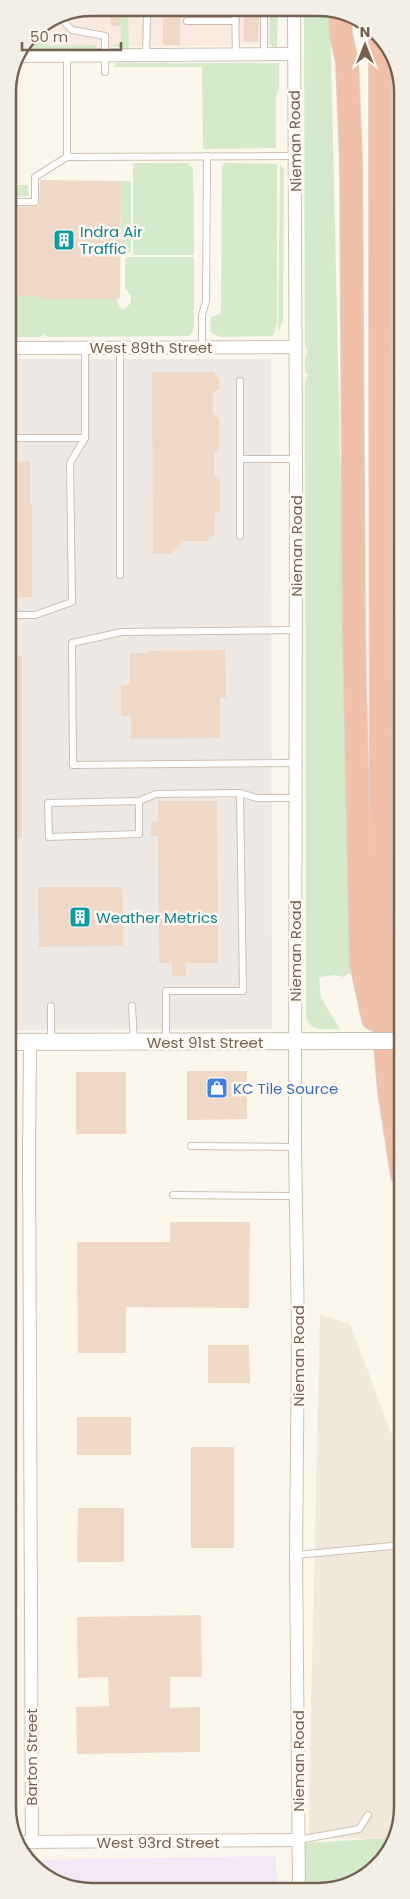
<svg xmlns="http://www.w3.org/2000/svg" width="410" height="1899" font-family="Poppins,sans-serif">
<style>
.residential{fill:#f3e9db}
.commercial{fill:#fbeae1}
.industrial{fill:#eee9e4}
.education{fill:#f4e8f8}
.green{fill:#d5e9cb}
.building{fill:#efd9c6}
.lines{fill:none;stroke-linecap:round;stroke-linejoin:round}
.service-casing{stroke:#cdc0b2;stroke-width:8}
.minor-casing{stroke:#cdc0b2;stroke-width:14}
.tertiary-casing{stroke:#cdc0b2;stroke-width:18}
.motorway-casing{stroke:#d9d2ce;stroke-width:24}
.service{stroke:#fff;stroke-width:6}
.minor{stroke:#fff;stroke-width:12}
.tertiary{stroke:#fff;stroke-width:16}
.motorway{stroke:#f0c0a8;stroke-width:22}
.tertiary-bridge-casing{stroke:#cdc0b2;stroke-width:18;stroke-linecap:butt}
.tertiary-bridge{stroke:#fff;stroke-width:16}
.labels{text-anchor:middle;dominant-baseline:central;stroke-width:5;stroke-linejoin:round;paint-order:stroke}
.street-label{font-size:15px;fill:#766050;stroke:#fefaf3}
.culture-label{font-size:15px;fill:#0d838f;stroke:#fefaf3;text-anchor:start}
.shop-label{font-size:15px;fill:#366cbe;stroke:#fefaf3;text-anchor:start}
.rim{fill:none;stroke:#766050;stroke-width:2.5}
</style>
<rect width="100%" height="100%" fill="#fbf7ec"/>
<path class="residential" d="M320,1314L350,1324L402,1462V1812L392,1839L308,1838Z"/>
<path class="commercial" d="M275,11V45L25,48L32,32L60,14Z"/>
<path class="industrial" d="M8,359H271L272,1029L8,1030Z"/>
<path class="education" d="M276,1856L277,1891L75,1890L29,1863L27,1860Z"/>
<g class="green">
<path d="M330,10L352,974H347L344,977L335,975L319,977L321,998L340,1029C326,1029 310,1033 306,1016L305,381L308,375L305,372V357L308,351L306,350L305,344L304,11Z"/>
<path d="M270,11H278L277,48L273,47L270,43Z"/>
<path d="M120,13H128L129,49L111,46L112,45L121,44Z"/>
<path d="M44,24V35L50,46L96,45L97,47L94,49L24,50L32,32Z"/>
<path d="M117,63H279V89L276,97V148L203,149L202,67H114Z"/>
<path d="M133,163H187L193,168L194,255H133Z"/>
<path d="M225,163L277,164V323L274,334L271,336L220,337L213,334L210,330L211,317L221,314L222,166Z"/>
<path d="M280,165L284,169L283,321L278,332Z"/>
<path d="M121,181H131V252L128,254H121Z"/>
<path d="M8,185H28L29,196L8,198Z"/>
<path d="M39,243V298L117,299L120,308L123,310L129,305L131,301V296L125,288V259L128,257H194V325L192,333L188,336L51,337L45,336V334L43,333L42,336L39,337H8V296H21Z"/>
<path d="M370,1839H391L381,1863L329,1891H305V1843Z"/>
</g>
<g class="building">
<path d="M259,11L258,42L243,41L244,12Z"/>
<path d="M180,12V45H163V13Z"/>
<path d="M110,13H120V26H111Z"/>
<path d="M40,180L121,181L120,299H39V296H8V207L39,206Z"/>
<path d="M152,372H213L219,379L220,388L213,393V413L219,419V449L214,454V475L220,481V510L215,514L214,535L207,541H184L171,554H153Z"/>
<path d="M30,461V505H32V597H8V462Z"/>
<path d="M225,650L226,698H220V738L131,739V716H121V685H130V653H149V651Z"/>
<rect x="8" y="656" width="14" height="182"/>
<path d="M158,801H217L218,963H185L186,976H172V963H159L158,836H151V822H158Z"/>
<path d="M38,887H122L123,946L39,947Z"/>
<path d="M187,1071H247V1119L187,1120Z"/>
<rect x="76" y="1072" width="50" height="62"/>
<path d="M170,1222H250L249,1308L126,1307V1353H78L77,1242H170Z"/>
<path d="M208,1345H249L250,1383H208Z"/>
<rect x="77" y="1417" width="54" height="38"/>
<rect x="191" y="1447" width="43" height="101"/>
<path d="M78,1508H124V1562H77Z"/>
<path d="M201,1615L202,1677H170V1708L200,1707V1752L77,1754L76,1707L109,1706L108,1677L78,1678L77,1617Z"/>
</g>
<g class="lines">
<g class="service-casing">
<g id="service">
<path d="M264,11V54"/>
<path d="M235,12L236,54"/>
<path d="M64,14L65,23L72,30L105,36V72"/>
<path d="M187,21H236"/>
<path d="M67,55V157L295,156"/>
<path d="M146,55L147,13"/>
<path d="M8,202H35V177L67,157"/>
<path d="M120,347V575"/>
<path d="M202,347V315L206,301L207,156"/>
<path d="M240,381V536"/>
<path d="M8,438H85V347"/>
<path d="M240,459H296"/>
<path d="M8,615H35L72,602L70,463L85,438"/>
<path d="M295,763L73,765L72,643L122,632L296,630"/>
<path d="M139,801V834L49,837L48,803L139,801L156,794L240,793L257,798H296"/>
<path d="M51,1006V1041"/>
<path d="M132,1006L134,1041"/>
<path d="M166,1041V991H243L240,793"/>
<path d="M191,1146L295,1147"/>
<path d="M173,1195L295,1196"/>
<path d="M296,1555L402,1545"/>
<path d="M298,1840L359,1829L368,1815"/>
</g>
</g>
<g class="minor-casing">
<g id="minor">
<path d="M294,11L296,459L295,1147L298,1332L296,1555L299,1891"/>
<path d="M22,56L294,54"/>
<path d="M8,348L295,347"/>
<path d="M30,1042L29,1154L32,1842"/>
<path d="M19,1842L298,1840"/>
</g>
</g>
<g class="tertiary-casing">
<path id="tertiary" d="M8,1042L347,1041"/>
</g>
<g class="motorway-casing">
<g id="motorway">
<path d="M340,10L341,34L347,62L351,160L354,633L361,963L373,1019"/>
<path d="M380,35L381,895L383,1021L389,1091L402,1175"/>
</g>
</g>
<use href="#service" class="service"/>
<use href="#minor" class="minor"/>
<use href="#tertiary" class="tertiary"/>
<use href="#motorway" class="motorway"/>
<g class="tertiary-bridge-casing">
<path id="tertiary-bridge" d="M347,1041H402"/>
</g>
<use href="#tertiary-bridge" class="tertiary-bridge"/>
</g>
<defs>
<g id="building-square" transform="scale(1.125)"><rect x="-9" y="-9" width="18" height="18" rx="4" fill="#0f9aa8" stroke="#fefaf3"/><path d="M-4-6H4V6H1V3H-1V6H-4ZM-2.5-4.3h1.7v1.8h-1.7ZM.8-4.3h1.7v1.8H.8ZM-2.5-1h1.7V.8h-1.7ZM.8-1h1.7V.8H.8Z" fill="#fff"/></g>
<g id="shop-square" transform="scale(1.125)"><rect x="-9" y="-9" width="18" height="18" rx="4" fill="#3f7fe0" stroke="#fefaf3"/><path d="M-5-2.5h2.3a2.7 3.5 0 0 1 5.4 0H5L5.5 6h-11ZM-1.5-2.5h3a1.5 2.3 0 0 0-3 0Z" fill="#fff"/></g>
</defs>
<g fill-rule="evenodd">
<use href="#building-square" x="64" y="240"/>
<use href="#building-square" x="80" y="917"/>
<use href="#shop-square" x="217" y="1088"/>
</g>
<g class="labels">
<g class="street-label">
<text transform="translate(295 141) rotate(-91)">Nieman Road</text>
<text x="151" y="347">West 89th Street</text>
<text transform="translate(296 546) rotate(-90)">Nieman Road</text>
<text transform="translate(295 951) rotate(-90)">Nieman Road</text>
<text x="205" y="1042">West 91st Street</text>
<text transform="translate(298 1356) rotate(-90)">Nieman Road</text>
<text transform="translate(31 1757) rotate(-90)">Barton Street</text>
<text transform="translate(298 1761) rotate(-90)">Nieman Road</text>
<text x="158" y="1842">West 93rd Street</text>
</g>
<g class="culture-label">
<text x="80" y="231">Indra Air<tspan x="80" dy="17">Traffic</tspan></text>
<text x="96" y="917">Weather Metrics</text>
</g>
<g class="shop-label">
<text x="233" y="1088">KC Tile Source</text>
</g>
</g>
<path d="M0 0H410V1899H0ZM92 16H318A76 76 0 0 1 394 92V1807A76 76 0 0 1 318 1883H92A76 76 0 0 1 16 1807V92A76 76 0 0 1 92 16Z" fill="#f3eee6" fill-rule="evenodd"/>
<path class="rim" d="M92 16H318A76 76 0 0 1 394 92V1807A76 76 0 0 1 318 1883H92A76 76 0 0 1 16 1807V92A76 76 0 0 1 92 16Z"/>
<g transform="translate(365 45)" stroke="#fefaf3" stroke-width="4" paint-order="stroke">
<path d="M0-4L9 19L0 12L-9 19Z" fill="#766050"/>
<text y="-8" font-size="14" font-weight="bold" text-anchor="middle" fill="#766050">N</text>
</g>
<path d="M22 42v8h99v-8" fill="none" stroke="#766050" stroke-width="2.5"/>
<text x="30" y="42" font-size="15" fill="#766050" stroke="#fefaf3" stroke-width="4" paint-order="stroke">50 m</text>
</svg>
